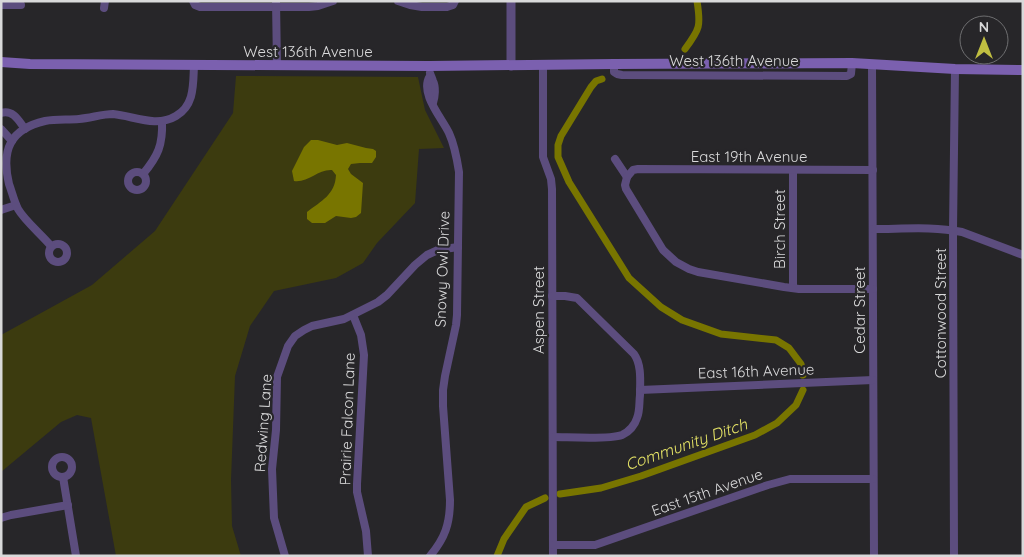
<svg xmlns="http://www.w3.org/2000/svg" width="1024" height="557" font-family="Quicksand,sans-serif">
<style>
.green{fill:#3c3b0f}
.water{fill:#787500}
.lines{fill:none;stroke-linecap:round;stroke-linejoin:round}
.canal{stroke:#787500;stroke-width:7}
.minor{stroke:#5c4d7e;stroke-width:8}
.tertiary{stroke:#5c4d7e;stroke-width:9}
.secondary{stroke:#7b60af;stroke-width:10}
.labels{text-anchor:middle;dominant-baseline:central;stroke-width:4.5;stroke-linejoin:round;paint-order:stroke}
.street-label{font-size:15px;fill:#d9d9da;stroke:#272629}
.water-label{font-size:16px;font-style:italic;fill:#e7e566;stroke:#272629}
</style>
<rect width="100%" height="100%" fill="#272629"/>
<path class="green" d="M236,76L418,77L425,110L444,148L419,149L415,203L377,243L363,263L336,278L274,291L250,326L235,376L231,480L232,526L241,556H116L91,418L77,415L61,422L1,472V335L92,285L155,231L233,113Z"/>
<path class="water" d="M311,140H318L337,145L347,143L366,148L373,149L376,151V157L372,163H360L351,164L348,169L351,174L363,183L361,213L356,217L351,218L336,216L325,223H312L307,219V212C321,201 335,195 336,175L332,170C318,169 308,183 294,181L292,171L304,147Z"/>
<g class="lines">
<g class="canal">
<path d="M685,49C700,29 701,26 697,1"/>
<path d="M602,79L596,81L591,87L561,136L558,145V157L569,182L629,278L661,307L682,320L721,334L776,340L789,348L801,364L803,375"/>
<path d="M560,494L601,488L641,476L755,435L777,423L796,405L803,390"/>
<path d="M497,556L504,539L526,507L545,498"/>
</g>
<g class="minor">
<path d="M193,1L195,5L200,7H309L318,6L333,1"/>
<path d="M276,1L277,66"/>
<path d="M398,1L410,5L422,7H447L453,5L455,1"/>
<path d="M1,5H21"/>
<path d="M104,8L105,1"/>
<path d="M614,64V72L617,74L622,75L847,76L851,74L852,63"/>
<path d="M872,64L874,556"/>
<path d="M543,65V157L551,179L552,189L553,556"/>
<path d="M430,73C431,76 432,78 433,81C436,87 435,97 433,103"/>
<path d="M1,113C13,109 19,121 25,129"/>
<path d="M1,129L12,141"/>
<path d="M615,159L627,177"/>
<path d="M793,170V288"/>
<circle cx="137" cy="181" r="9"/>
<path d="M143,174C158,156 163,145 162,121"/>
<path d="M627,177L625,185L626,189L663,250L676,262L689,269L698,272L784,287L799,289H873"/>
<path d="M627,177L633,170L638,169L873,170"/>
<path d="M1,210L16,205"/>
<path d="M873,229C902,229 933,226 962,232L1023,255"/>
<circle cx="58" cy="253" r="9"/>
<path d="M51,246C41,234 25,221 18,209C14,201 12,192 9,184C1,150 10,129 45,121C56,119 68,120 79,119C91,118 102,114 113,114C134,116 156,128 176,116C195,105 193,84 194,65"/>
<path d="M552,296H565L577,298L634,354C642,365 640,382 640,395C639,403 640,411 637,418C635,425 629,432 622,435C609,440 568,437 553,437"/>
<path d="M353,315L361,335L364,355L357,484V492L366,531L368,556"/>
<path d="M640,390L873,380"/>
<circle cx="62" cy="467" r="10"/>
<path d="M63,477L76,556"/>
<path d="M1,518L11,515L68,505"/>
<path d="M553,545H595L768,485L790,479H873"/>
<path d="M285,556L274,518L272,469L276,430L277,377L288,346L295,336L304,330L312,326L344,319L378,302L387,295L415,265L427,255L438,250L458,247"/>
<path d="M430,556C445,538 450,524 450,500L443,406V390L445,376L456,325L457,315L459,172C457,159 455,146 449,133C442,118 419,93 430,76"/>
<path d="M954,556L953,230L955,69"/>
</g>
<path class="tertiary" d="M511,66V1"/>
<path class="secondary" d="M1,62L30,64L429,66L614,64L852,63L955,69L1023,70"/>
</g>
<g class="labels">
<g class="street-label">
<text x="308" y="51">West 136th Avenue</text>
<text x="734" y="60">West 136th Avenue</text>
<text x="749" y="156">East 19th Avenue</text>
<text transform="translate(779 229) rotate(-90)">Birch Street</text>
<text transform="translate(442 269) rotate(-88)">Snowy Owl Drive</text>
<text transform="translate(538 310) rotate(-90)">Aspen Street</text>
<text transform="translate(859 310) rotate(-90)">Cedar Street</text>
<text transform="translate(940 313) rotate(-90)">Cottonwood Street</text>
<text transform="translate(756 371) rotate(-2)">East 16th Avenue</text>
<text transform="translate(347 419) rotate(-88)">Prairie Falcon Lane</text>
<text transform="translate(263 423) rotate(-86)">Redwing Lane</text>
<text transform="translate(707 492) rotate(-19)">East 15th Avenue</text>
</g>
<g class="water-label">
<text transform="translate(686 444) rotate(-19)">Community Ditch</text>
</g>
</g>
<rect width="1024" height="557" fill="none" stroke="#d9d9da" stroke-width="5"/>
<g transform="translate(984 40)"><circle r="24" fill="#272629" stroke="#6e6e70"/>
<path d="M0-4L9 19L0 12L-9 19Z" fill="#c0be41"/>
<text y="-8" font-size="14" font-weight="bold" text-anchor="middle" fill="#d9d9da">N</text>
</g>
</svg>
